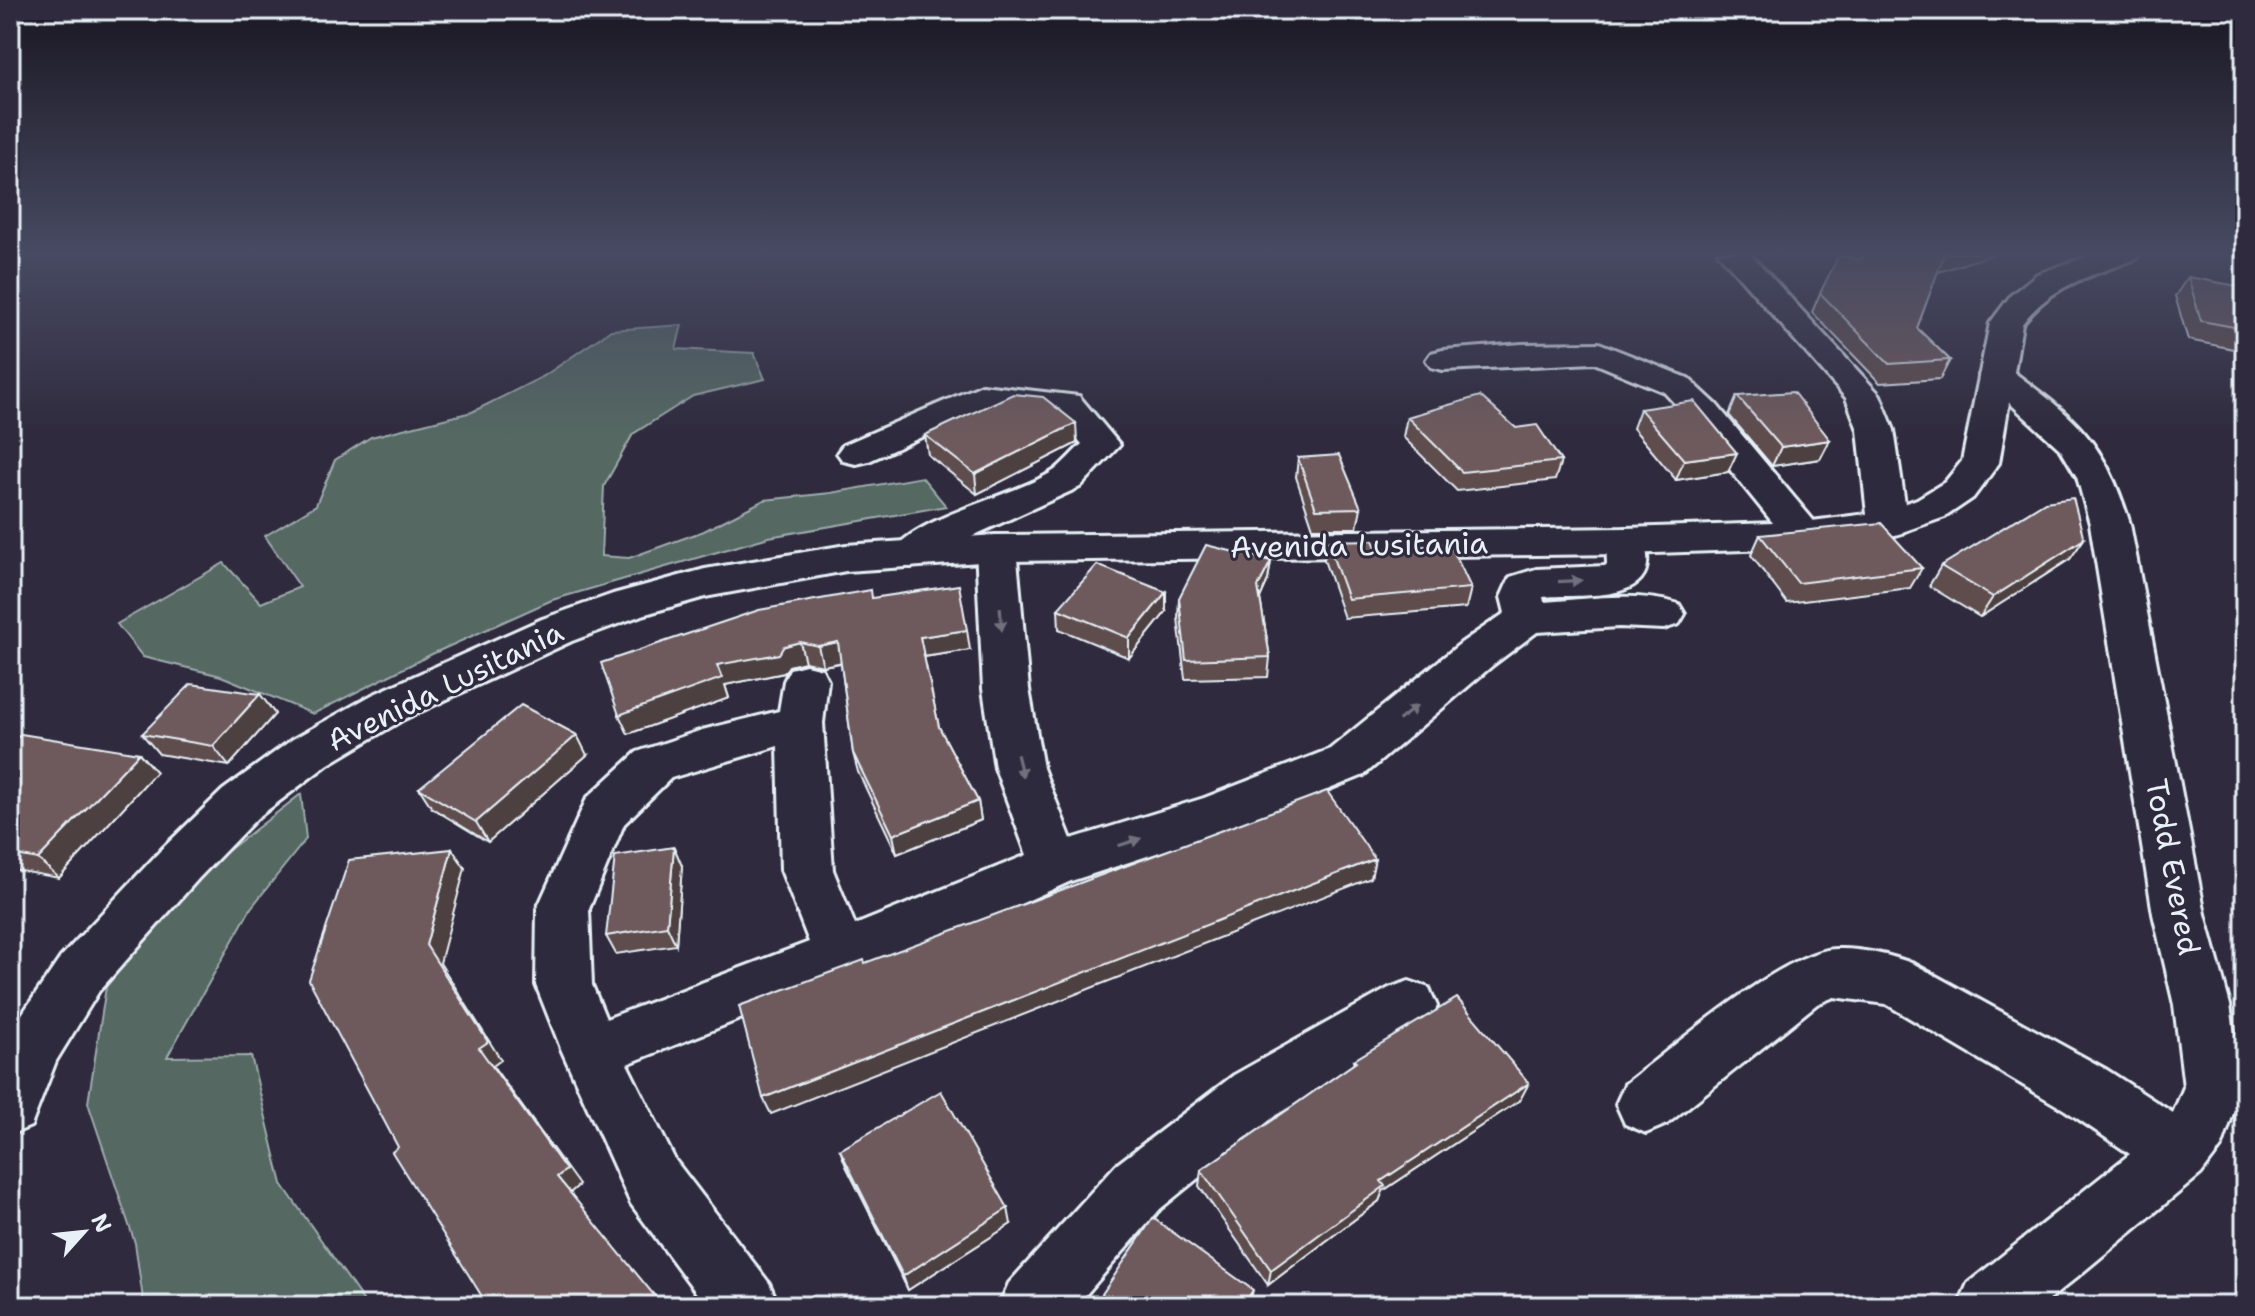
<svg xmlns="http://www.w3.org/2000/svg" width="2255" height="1316" font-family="'Shantell Sans',sans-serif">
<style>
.green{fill:#546862;stroke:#9eacad;stroke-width:2}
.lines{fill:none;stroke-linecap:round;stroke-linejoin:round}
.minor-casing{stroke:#e8f1f8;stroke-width:6}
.tertiary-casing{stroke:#e8f1f8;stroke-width:6}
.minor{fill:#2f2a3d;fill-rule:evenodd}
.tertiary{fill:#2f2a3d;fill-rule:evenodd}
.wall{fill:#5f4d4e;stroke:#e8f1f8;stroke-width:2}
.shaded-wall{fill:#4d3f40;stroke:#e8f1f8;stroke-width:2}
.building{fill:#6e5a5b;stroke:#e8f1f8;stroke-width:2}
.oneway{fill:#70707e}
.labels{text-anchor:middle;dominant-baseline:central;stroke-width:6;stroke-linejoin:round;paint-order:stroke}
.street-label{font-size:30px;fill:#e8f1f8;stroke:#2f2a3d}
</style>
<rect width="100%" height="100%" fill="#2f2a3d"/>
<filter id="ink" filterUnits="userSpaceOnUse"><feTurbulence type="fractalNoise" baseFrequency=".0125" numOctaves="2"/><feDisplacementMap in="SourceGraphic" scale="16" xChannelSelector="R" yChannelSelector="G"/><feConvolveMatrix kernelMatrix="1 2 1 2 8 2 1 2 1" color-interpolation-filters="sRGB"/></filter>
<g filter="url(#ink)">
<g class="green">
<path d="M682,325L676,349L754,353L765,379L693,396L633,434L604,486L601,556L629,558L704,531L764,500L831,493L922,477L946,506L769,537L552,600L432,654L313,714L221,676L143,657L117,624L224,563L261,603L300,587L265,536L316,505L335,460L371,437L472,412L544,376L611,330Z"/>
<path d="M301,794L306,839L251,908L167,1057L251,1056L282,1184L367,1306H144L135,1243L88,1103L106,987L193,878Z"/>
</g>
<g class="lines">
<g class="minor-casing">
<g id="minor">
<path d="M1718,253H1749L1880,395L1894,430L1908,524L1902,533L1888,537L1874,533L1868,524L1858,430L1846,398Z"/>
<path d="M1599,343L1688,378L1716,404L1818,526L1824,535L1818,544L1804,548L1790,544L1690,420L1664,392L1594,363L1443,370L1431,367L1426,360L1431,353L1443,350L1522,344Z"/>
<path d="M1996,365L2008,368C2077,419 2104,440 2130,524L2205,914L2230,1005L2242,1087L2222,1146L2201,1174L2042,1306H1958L1968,1283L2130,1154L2065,1110L1886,1004L1834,997L1817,1004L1667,1124L1646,1133L1625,1124L1616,1104L1625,1084C1670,1050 1785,950 1836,949C1861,948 1891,955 1914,964L2107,1070L2173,1113L2184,1087L2174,1005L2153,914L2090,524L2077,477L2061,450L1979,375L1984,368Z"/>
<path d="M982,385L1079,396L1120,445L1080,487L979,533L925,563L911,567L897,563L891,554C914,516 1017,496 1055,470C1064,463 1073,452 1082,444L1055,414L987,407L869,461L856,464L843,461L837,453L843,445Z"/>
<path d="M1626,528L1640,532C1645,540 1646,546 1647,556C1652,605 1575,593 1543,597L1544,602C1588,599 1636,591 1679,604L1685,614L1679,624L1664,629L1619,627L1537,632L1493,665L1364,775L1233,828L1071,881L956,933L627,1064L675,1160L769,1283L779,1306H706L631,1204L562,1051L536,985L537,909L587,798L637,752L702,730L779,711L784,681L790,669L806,665L822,669L828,681L823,723L833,870L855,925L1027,855L995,768L983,689L976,548L982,539L996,535L1010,539L1016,548L1029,689L1043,768L1071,839L1204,798L1330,749L1461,643L1505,613L1501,597L1510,577L1536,569L1605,566L1607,564L1606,541L1612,532ZM778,746L781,870L809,942L606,1019L592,985L589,909L624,824L671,778Z"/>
<path d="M1409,981L1429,988L1437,1006L1429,1024L1276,1115L1160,1209L1076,1306H999L1009,1283L1116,1165L1234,1075L1389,988Z"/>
</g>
</g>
<g class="tertiary-casing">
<path id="tertiary" d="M2097,253H2140L2136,259C2091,276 2052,284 2022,324L1999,463L1973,498L1945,517L1888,537L1804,548L1626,554L996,561L846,571L705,597L642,615L572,641L404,719L327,765L257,818L198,879L99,991L56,1061L31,1126L10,1135L12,1029L61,957L162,849L223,790L293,739L372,695L542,619L613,594L705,569L846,545L996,535L1626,528L1804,522L1882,512L1917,499L1945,482L1962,461L1990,323L2011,295L2037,274Z"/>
</g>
<use href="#minor" class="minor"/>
<use href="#tertiary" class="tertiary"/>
</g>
<g class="wall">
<path d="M1997,253L1938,272L1917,328L1950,360L1940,379L1880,383L1812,312L1820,293L1859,260Z"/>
<path d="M2245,268V292L2243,290L2245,294L2244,351L2188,340L2175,296L2188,277L2241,287L2237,279Z"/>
<path d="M1737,396L1830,440L1820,459L1772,466L1729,415Z"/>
<path d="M1640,409L1728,472L1676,480L1633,428Z"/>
<path d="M1407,417L1516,428L1561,461L1555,480L1457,491L1403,437Z"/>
<path d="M925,435L1077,443L977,494L928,455Z"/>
<path d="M1298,458L1361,508L1357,528H1313L1296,477Z"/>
<path d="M1760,535L1922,568L1910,588L1787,603L1751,555Z"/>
<path d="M2084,539L2070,559L1980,617L1929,586L1941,566Z"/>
<path d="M1327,541L1377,550L1471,588L1466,608L1344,618L1324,560Z"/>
<path d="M1271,561L1268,580L1260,598L1270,657L1268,677L1185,679L1178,618L1179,598Z"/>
<path d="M872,598L970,650L924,657L939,727L978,801L981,820L897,854L858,772L853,753L841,663L823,666L805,662L789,666L784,673L725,685L729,698L628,734Z"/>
<path d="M1058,609L1166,612L1129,658L1059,629Z"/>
<path d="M260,694L275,714L229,766L159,754L142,734Z"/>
<path d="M10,745L139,753L156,772L59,878L10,869Z"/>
<path d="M587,755L488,842L432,808L419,788Z"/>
<path d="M682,866L676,945L616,954L606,936Z"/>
<path d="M1354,1060L1520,1100L1383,1191L1379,1201L1268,1285L1199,1186L1201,1170L1353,1065Z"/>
<path d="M840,1150L1011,1224L908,1290L846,1166Z"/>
</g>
<g class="shaded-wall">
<path d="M1950,253H1997L1935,273L1944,255Z"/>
<path d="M1076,423L1077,443L977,494L975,474Z"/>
<path d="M1830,440L1820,459L1772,466L1781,447Z"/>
<path d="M1737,453L1728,472L1676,480L1684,460Z"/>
<path d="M2084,539L2070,559L1980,617L1993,597Z"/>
<path d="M1271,561L1268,580L1256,607L1258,587Z"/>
<path d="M1166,592V612L1129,658V638Z"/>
<path d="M967,630L970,650L923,657L920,637Z"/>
<path d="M800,642L805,662L789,666L784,673L725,685L729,698L628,734L619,715L717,665Z"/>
<path d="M838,642L843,662L823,666L818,646Z"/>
<path d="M260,694L275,714L229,766L213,746Z"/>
<path d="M577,735L587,755L488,842L476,822Z"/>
<path d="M139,753L156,772L59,878L38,859Z"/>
<path d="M978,801L981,820L897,854L893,835Z"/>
<path d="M674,847L682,866L676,945L667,926Z"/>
<path d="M452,849L465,868L440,963L501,1060L493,1066L579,1185L570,1193L557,1177L479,1048L426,945Z"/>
<path d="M1375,859L1371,878L771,1114L763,1098Z"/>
<path d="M1529,1083L1520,1100L1383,1191L1379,1201L1268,1285L1271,1270L1381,1181Z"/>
<path d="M1008,1208L1011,1224L908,1290L903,1276Z"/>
<path d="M1253,1290L1249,1306H1243Z"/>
</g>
<g class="building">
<path d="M1867,253H1950L1944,255L1917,328L1950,360L1889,364L1820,293L1839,255L1859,260Z"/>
<path d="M2188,277L2242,287L2245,294V329L2201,321Z"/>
<path d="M1793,392L1830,440L1781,447L1737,396Z"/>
<path d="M1013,394L1043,397L1076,423L975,474L925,435Z"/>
<path d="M1480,396L1516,428L1537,425L1561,461L1462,472L1407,417Z"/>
<path d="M1694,401L1737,453L1684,460L1640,409Z"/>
<path d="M1339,455L1361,508L1316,509L1298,458Z"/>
<path d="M2073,498L2084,539L1993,597L1941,566L2045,502Z"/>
<path d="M1881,523L1922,568L1798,583L1760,535Z"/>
<path d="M1373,540L1377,550L1450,544L1471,588L1348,599L1327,541Z"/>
<path d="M1206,545L1271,561L1258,587L1270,657L1186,660L1179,598Z"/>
<path d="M1097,565L1166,592L1129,638L1058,609Z"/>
<path d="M959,585L967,630L920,637L939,727L978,801L893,835L853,753L838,642L818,646L800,642L784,646L779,654L717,665L722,678L619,715L601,663L759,610L871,590L872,598Z"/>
<path d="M191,684L260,694L213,746L142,734Z"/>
<path d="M521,705L577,735L476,822L419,788Z"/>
<path d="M21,734L139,753L38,859L10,854V745Z"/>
<path d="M1327,791L1375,859L763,1098L739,1006L864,960L865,963Z"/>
<path d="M674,847L667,926L606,936L615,856Z"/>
<path d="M452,849L426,945L488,1042L479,1048L566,1170L557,1177L663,1306H475L483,1298L392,1152L398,1147L309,980L349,860Z"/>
<path d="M1457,998L1529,1083L1381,1181L1385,1186L1271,1270L1201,1170L1356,1062L1354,1060Z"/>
<path d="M941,1091L1008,1208L903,1276L840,1150Z"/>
<path d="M1153,1218L1253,1290L1243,1306H1094Z"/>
</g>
<defs><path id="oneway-solid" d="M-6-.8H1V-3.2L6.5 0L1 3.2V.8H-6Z" transform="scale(2)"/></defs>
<g class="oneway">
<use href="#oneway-solid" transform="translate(1570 581) rotate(-3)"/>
<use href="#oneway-solid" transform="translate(1001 619) rotate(86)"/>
<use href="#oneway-solid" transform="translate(1408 713) rotate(-39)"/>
<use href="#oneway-solid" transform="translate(1020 766) rotate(76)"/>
<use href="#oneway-solid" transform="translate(1130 842) rotate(-18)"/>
</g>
</g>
<linearGradient id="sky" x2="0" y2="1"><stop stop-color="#1a1722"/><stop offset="0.58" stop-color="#474a62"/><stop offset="1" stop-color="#474a62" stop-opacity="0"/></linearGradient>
<rect width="2255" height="437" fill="url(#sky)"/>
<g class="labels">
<g class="street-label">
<text transform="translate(1359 545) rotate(-1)">Avenida Lusitania</text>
<text transform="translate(445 686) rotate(-26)">Avenida Lusitania</text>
<text transform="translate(2173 867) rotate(79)">Todd Evered</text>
</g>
</g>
<rect width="2255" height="1316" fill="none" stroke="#2f2a3d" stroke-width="40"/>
<rect x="20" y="20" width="2215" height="1276" fill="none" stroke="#e8f1f8" stroke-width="3" filter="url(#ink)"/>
<g transform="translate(84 1232) rotate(63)" stroke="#2f2a3d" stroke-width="6" paint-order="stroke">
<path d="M0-6L14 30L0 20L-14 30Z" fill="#e8f1f8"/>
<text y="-12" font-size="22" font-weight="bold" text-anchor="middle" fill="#e8f1f8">N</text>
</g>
</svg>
